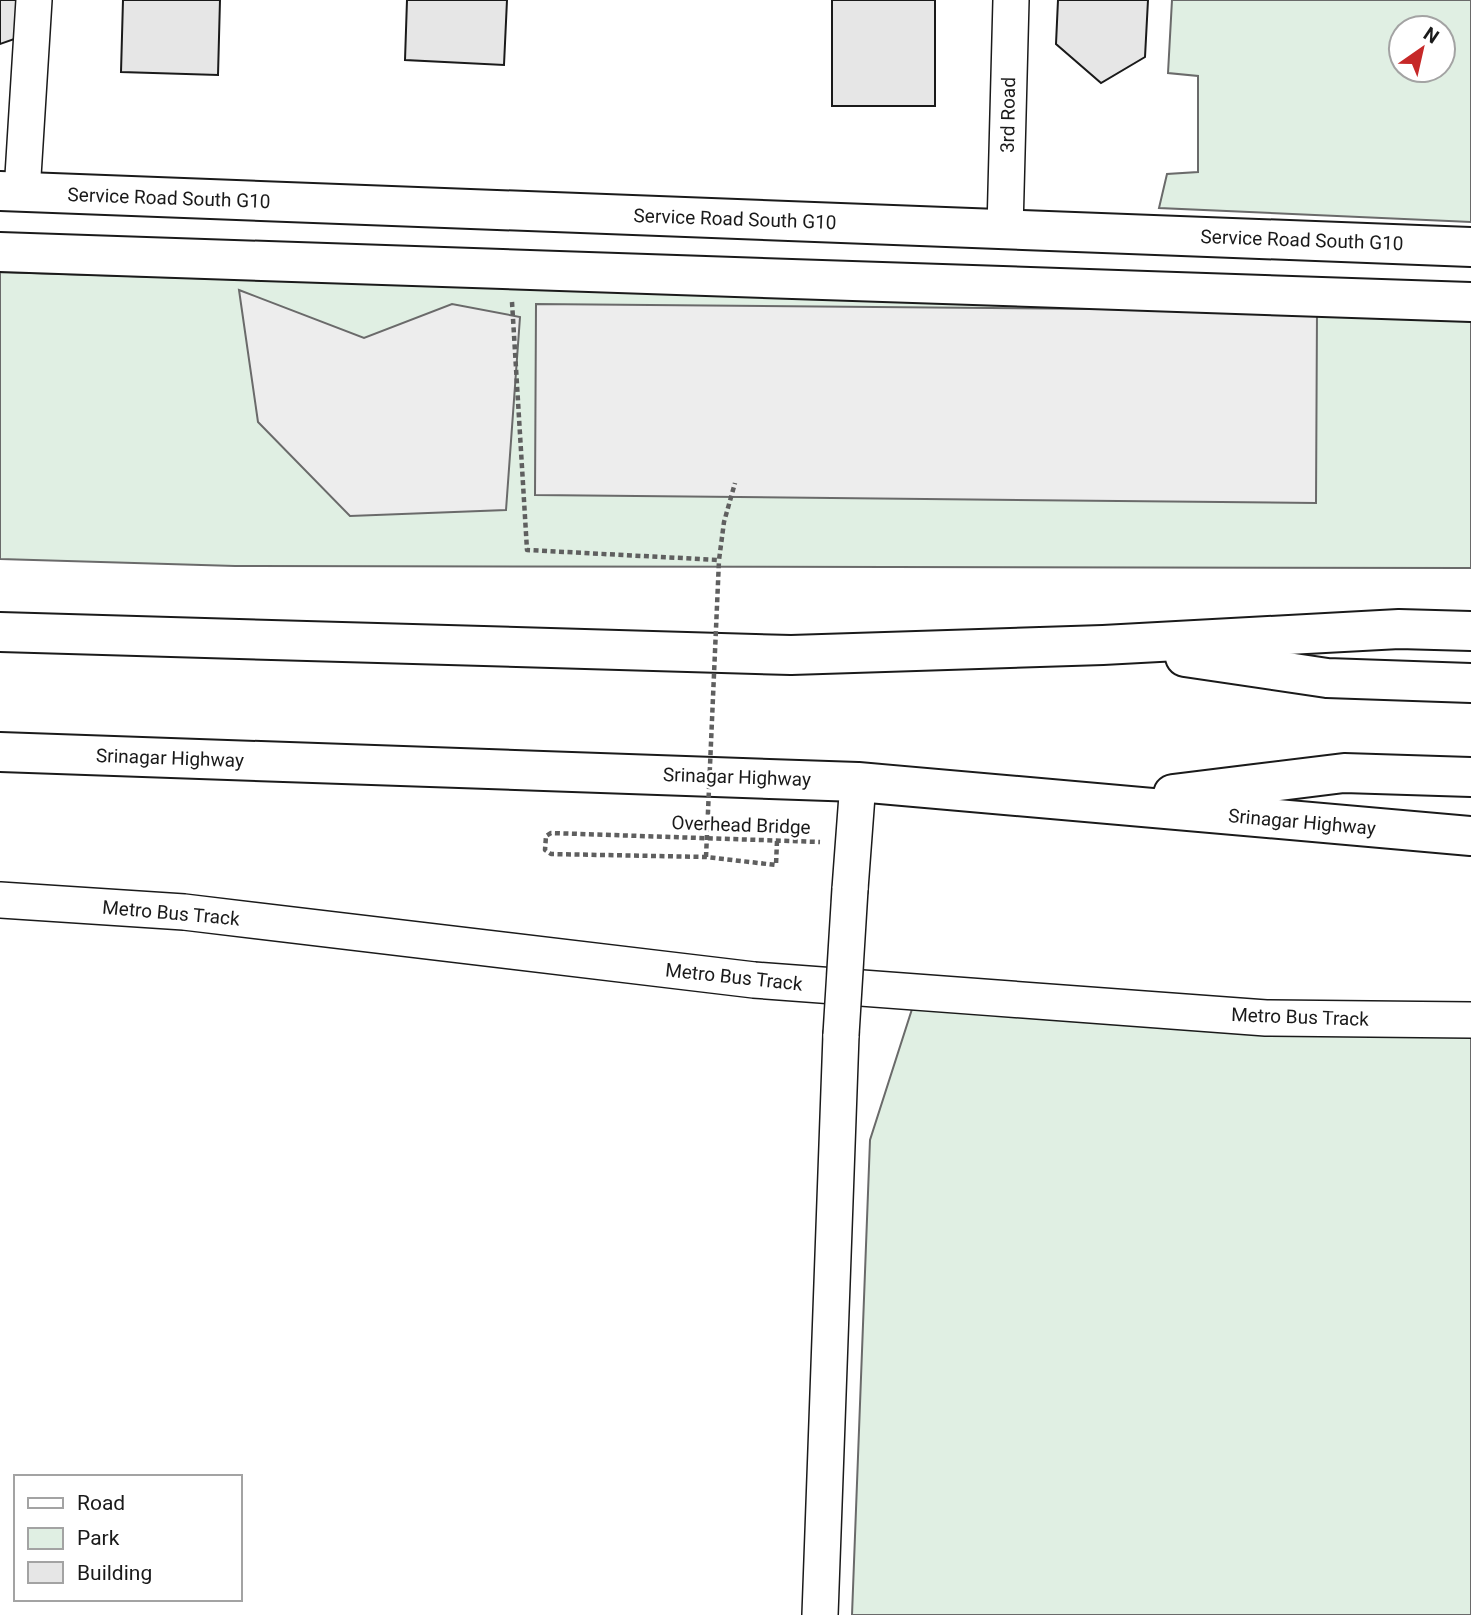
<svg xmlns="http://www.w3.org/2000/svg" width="1471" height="1615" font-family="Roboto,sans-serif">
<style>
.green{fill:#e0efe3;stroke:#6a6a6a;stroke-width:2;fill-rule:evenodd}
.parking{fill:#ededed;stroke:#6a6a6a;stroke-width:2}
.building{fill:#e6e6e6;stroke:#1a1a1a;stroke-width:2}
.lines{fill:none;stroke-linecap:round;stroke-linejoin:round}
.minor-casing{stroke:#1a1a1a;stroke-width:38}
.major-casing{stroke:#1a1a1a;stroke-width:42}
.highway-casing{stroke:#1a1a1a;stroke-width:42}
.path{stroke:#5f5f5f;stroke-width:4.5;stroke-dasharray:5 3.5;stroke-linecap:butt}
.minor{stroke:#fff;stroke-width:35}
.major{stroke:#fff;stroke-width:38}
.highway{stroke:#fff;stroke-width:38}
.minor-bridge-casing{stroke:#1a1a1a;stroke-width:38;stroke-linecap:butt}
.path-bridge{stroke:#5f5f5f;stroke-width:4.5;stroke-dasharray:5 3.5;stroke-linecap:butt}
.minor-bridge{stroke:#fff;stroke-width:35}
.labels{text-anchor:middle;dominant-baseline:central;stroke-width:5;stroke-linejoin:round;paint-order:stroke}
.street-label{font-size:19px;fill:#1a1a1a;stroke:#fff}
</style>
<rect width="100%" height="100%" fill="#fff"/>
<g class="green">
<path d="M1172,0H1471V222L1159,208L1167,174L1198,172V76L1168,73ZM1401,28H1443V70H1401Z"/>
<path d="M0,272L1471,318V568L235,566L0,559Z"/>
<path d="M913,1006L1471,1019V1615H852L870,1140Z"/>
</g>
<g class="parking">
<path d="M239,290L364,338L452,304L520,317L506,510L350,516L258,422Z"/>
<path d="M536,304L1317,311L1316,503L535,495Z"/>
</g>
<g class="building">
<path d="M0,0H22L20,37L0,44Z"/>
<path d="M123,0H220L218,75L121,72Z"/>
<path d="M407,0H507L504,65L405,60Z"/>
<rect x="832" y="0" width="103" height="106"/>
<path d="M1058,0H1148L1145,57L1101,83L1056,44Z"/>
</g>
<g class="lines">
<g class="minor-casing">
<g id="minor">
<path d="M22,192L34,0"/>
<path d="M1005,229L1011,0"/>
<path d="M850,889L858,782"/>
<path d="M0,900L184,912L754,980L1266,1018L1471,1020"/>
<path d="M820,1615L841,1035"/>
</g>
</g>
<g class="major-casing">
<g id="major">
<path d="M0,191L1471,247"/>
<path d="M0,252L1471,302"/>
</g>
</g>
<g class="highway-casing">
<g id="highway">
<path d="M0,632L791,655L1103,645L1399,629L1471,631"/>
<path d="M1185,657L1327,678L1471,683"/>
<path d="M0,752L858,782L1471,836"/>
<path d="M1173,794L1344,773L1471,777"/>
</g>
</g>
<g class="path">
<path d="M512,302L527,550L719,560L724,522L735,483"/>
<path d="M777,841L776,865L706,857L551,854L545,850L546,836L551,833L820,842"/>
</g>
<use href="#minor" class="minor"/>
<use href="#major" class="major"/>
<use href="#highway" class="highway"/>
<g class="minor-bridge-casing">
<path id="minor-bridge" d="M841,1035L850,889"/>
</g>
<path class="path-bridge" d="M706,857L719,560"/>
<use href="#minor-bridge" class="minor-bridge"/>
</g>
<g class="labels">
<g class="street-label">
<text transform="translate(1008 115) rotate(-89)">3rd Road</text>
<text transform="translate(169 198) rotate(2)">Service Road South G10</text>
<text transform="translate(735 219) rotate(2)">Service Road South G10</text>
<text transform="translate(1302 240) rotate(2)">Service Road South G10</text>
<text transform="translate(170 758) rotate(2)">Srinagar Highway</text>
<text transform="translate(737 777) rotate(2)">Srinagar Highway</text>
<text transform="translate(1302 822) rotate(5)">Srinagar Highway</text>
<text transform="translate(741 825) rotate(2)">Overhead Bridge</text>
<text transform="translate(171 913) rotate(5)">Metro Bus Track</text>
<text transform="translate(734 977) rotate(6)">Metro Bus Track</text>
<text transform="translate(1300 1017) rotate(2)">Metro Bus Track</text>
</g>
</g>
<rect x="14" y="1475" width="228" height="126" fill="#ffffff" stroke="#a3a3a3" stroke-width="2"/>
<rect x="28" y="1498" width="35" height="10" fill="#ffffff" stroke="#a3a3a3" stroke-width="2"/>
<text x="77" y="1510" font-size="21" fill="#1a1a1a">Road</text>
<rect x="28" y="1528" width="35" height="21" fill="#e0efe3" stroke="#a3a3a3" stroke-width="2"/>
<text x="77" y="1545" font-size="21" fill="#1a1a1a">Park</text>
<rect x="28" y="1562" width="35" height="21" fill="#e6e6e6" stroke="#a3a3a3" stroke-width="2"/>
<text x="77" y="1580" font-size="21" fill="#1a1a1a">Building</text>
<g transform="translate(1422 49) rotate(34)"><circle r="33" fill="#ffffff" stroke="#a3a3a3" stroke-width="2"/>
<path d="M0-5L12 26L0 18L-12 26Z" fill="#c62828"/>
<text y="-10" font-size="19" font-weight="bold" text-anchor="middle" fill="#1a1a1a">N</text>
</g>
</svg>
